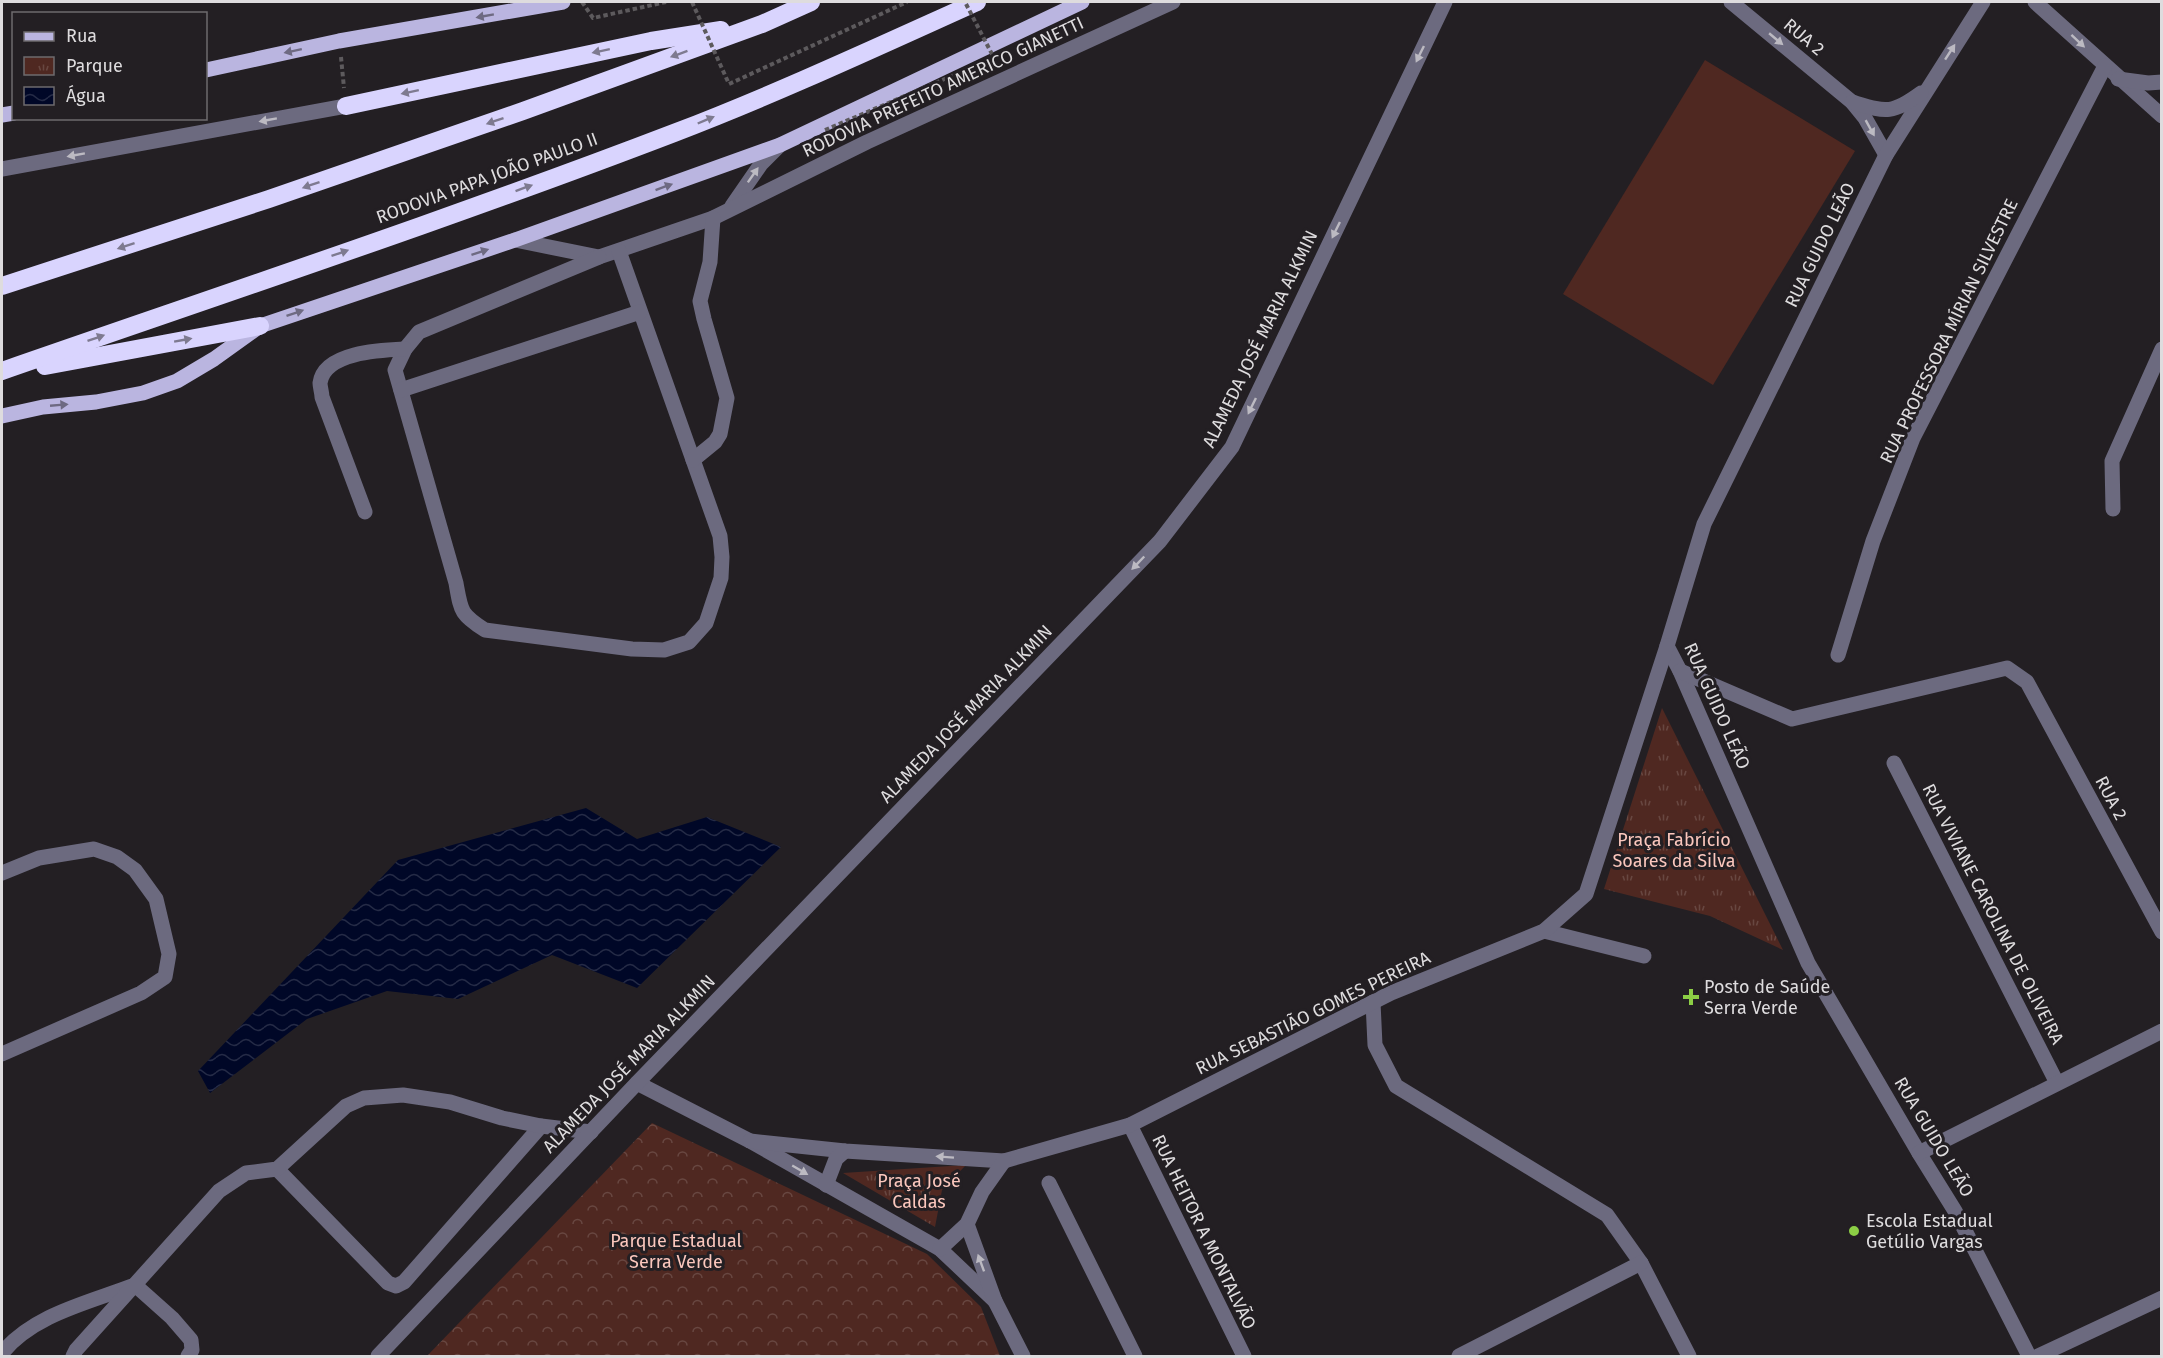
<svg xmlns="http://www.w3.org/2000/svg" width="2163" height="1358" font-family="'Fira Sans',sans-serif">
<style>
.forest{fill:url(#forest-crowns)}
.park{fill:url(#park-tufts)}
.pitch{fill:#4f2821}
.water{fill:url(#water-waves)}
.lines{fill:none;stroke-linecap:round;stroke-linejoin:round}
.path{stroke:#5d5a5d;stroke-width:4;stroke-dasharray:4.5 3;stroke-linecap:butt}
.minor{stroke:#6c6a7f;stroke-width:15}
.major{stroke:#bab5e0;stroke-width:15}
.highway{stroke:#d9d4fe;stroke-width:18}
.path-bridge{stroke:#5d5a5d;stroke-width:4;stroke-dasharray:4.5 3;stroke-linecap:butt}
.oneway{fill:#6e6a82}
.oneway2{fill:#bcbac2}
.oneway3{fill:#7e7a90}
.poi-dot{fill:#8cce45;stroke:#231f23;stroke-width:2}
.labels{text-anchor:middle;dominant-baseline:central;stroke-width:6;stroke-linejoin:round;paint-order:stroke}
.street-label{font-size:18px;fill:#dedcde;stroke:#231f23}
.park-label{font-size:18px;fill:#fbc7bd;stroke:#231f23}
.poi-label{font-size:18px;fill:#dedcde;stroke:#231f23;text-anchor:start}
</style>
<defs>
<pattern id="forest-crowns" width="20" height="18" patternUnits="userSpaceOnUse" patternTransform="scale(1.5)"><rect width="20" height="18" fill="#4f2821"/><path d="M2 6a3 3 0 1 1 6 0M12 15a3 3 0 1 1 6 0" fill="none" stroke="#684741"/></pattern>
<pattern id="park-tufts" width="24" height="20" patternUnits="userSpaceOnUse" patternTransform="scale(1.5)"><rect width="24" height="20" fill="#4f2821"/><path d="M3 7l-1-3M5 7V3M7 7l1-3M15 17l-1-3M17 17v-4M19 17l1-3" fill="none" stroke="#684741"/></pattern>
<pattern id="water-waves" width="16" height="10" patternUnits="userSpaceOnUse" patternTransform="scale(1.5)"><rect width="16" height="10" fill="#000727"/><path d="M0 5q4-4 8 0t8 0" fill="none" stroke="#252b46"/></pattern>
</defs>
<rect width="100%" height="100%" fill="#231f23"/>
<path class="forest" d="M652,1123L927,1254L981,1307L1000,1356H427Z"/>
<g class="park">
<path d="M1662,708L1783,950L1710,916L1604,889Z"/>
<path d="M966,1165L942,1190L935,1227L843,1173Z"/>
</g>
<path class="pitch" d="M1705,60L1855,151L1713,385L1563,294Z"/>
<path class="water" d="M586,808L637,839L707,817L781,847L637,988L552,955L458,999L387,991L307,1019L210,1093L198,1071L398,860Z"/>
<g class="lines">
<g class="path">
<path d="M582,2L593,18L666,2"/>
<path d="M341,57L344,88"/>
</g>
<g class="minor">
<path d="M1731,2L1852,102L1865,118L1886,155"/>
<path d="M1983,2L1886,155L1704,524L1667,646L1680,671L1808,963L1919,1153L1955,1211L2029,1356"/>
<path d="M2035,2L2162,116"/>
<path d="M2118,79L2148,83L2162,82"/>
<path d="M1852,102C1886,112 1891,115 1921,93"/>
<path d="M2,169L346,106"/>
<path d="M732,206L761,164L780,145"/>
<path d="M515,240L599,257L713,218L867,142L1173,2"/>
<path d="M599,257L419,332L405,349L395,370L456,583C461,611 460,614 485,630L632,649L664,650L689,642L706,623L721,578L722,557L720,536L619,251"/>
<path d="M401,390L640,312"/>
<path d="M693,460L715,442L720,434L727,398L704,319L700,301L710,262L713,218"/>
<path d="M2113,509L2112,461L2162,349"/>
<path d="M365,512L322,397C322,393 320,387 320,383C324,352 381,350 405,349"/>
<path d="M1838,655L1873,541L1913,438L2105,66"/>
<path d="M1680,671L1792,719L2007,668L2027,682L2162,932"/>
<path d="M1894,763L2057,1083"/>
<path d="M2,873L39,858L94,849L117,857L135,870L156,899L169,954L165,977L141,993L2,1054"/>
<path d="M1544,931L1644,956"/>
<path d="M1373,1002L1375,1045L1396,1086L1607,1215L1641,1263L1689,1356"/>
<path d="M637,1083L750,1141L940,1249L995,1301"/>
<path d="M1130,1125L1244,1356"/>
<path d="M750,1141L845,1151L1004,1161L1130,1125L1391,993L1544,931L1586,894L1667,646"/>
<path d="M1919,1153L2162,1031"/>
<path d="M277,1169L388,1283L396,1286L404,1282L541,1126"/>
<path d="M1049,1183L1135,1356"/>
<path d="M826,1185L836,1159L845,1151"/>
<path d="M967,1224L995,1301L1023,1356"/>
<path d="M940,1249L967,1224L982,1192L1004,1161"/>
<path d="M135,1285L172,1318L191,1340L192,1350L188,1356"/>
<path d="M2,1353C33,1315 87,1303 132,1286"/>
<path d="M73,1356L76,1350L219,1191L246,1173L277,1169L346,1106L364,1098L403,1095L450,1102L502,1118L541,1126L591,1132"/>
<path d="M378,1356L637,1083L1160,541L1232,447L1445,2"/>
<path d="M1459,1356L1641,1263"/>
<path d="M2038,1356L2162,1298"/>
</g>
<g class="major">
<path d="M206,70L339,41L563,2"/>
<path d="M2,115L14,113"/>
<path d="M2,416L43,407L96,402L143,393L177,381L214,359L260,326L515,240L780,145L1082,2"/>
</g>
<g class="highway">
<path d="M346,106L651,41L721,30"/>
<path d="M2,286L269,199L523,111L762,24L811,2"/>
<path d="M45,366L260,326"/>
<path d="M2,371C226,293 452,218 674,133C776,94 877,47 977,2"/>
</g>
<g class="path-bridge">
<path d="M692,2L729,84L907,2"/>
<path d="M825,130L994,58L965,2"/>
</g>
</g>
<defs><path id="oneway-solid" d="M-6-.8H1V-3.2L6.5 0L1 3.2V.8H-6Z" transform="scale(1.5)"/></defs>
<g class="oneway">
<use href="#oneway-solid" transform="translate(485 16) rotate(170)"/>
<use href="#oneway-solid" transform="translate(293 51) rotate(168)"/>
<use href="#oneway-solid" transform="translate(664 187) rotate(-20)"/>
<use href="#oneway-solid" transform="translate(480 252) rotate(-18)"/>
<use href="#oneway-solid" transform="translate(295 313) rotate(-19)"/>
<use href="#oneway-solid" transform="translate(59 405) rotate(-5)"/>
</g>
<g class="oneway2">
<use href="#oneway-solid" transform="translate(1776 39) rotate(40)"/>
<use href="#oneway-solid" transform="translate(2078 41) rotate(43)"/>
<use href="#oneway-solid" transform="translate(1950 52) rotate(-57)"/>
<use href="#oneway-solid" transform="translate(1420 54) rotate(116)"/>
<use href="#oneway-solid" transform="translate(268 120) rotate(170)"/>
<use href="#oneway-solid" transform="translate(1870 128) rotate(61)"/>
<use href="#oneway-solid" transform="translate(76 155) rotate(170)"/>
<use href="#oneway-solid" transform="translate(753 175) rotate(-55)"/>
<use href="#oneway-solid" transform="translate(1336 230) rotate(116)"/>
<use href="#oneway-solid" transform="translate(1252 406) rotate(116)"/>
<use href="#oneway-solid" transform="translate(1138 563) rotate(134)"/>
<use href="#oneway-solid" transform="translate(945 1157) rotate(-176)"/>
<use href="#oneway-solid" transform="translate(800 1170) rotate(30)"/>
<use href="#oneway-solid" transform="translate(981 1263) rotate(-110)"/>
</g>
<g class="oneway3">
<use href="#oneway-solid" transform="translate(601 51) rotate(168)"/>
<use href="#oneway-solid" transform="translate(679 54) rotate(160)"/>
<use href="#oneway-solid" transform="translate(410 92) rotate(168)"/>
<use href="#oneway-solid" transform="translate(706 120) rotate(-23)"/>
<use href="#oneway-solid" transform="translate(495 121) rotate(161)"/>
<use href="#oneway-solid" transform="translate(311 185) rotate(161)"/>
<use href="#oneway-solid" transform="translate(524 188) rotate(-20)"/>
<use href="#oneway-solid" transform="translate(126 246) rotate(162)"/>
<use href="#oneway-solid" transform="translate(340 253) rotate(-19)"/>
<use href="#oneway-solid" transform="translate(96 338) rotate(-19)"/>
<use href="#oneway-solid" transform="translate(183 340) rotate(-10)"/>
</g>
<g class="poi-dot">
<path d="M1688 988h6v6h6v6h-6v6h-6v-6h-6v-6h6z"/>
<circle cx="1854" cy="1231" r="6"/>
</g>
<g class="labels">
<g class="street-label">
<text transform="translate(1804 37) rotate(40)">RUA 2</text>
<text transform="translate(943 87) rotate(-25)">RODOVIA PREFEITO AMERICO GIANETTI</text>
<text transform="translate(487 178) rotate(-20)">RODOVIA PAPA JOÃO PAULO II</text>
<text transform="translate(1820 245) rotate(-64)">RUA GUIDO LEÃO</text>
<text transform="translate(1949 331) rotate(-64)">RUA PROFESSORA MÍRIAN SILVESTRE</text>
<text transform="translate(1260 339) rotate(-64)">ALAMEDA JOSÉ MARIA ALKMIN</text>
<text transform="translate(1717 706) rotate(66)">RUA GUIDO LEÃO</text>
<text transform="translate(966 714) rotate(-46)">ALAMEDA JOSÉ MARIA ALKMIN</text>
<text transform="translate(2111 798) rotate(62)">RUA 2</text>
<text transform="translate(1993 914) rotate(63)">RUA VIVIANE CAROLINA DE OLIVEIRA</text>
<text transform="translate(1313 1013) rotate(-26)">RUA SEBASTIÃO GOMES PEREIRA</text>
<text transform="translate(629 1064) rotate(-46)">ALAMEDA JOSÉ MARIA ALKMIN</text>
<text transform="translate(1934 1137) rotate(59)">RUA GUIDO LEÃO</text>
<text transform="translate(1204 1232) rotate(64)">RUA HEITOR A MONTALVÃO</text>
</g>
<g class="park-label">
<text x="1674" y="840">Praça Fabrício<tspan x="1674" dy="21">Soares da Silva</tspan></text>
<text x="919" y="1181">Praça José<tspan x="919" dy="21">Caldas</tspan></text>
<text x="676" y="1241">Parque Estadual<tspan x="676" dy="21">Serra Verde</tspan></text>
</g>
<g class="poi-label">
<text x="1704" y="987">Posto de Saúde<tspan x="1704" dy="21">Serra Verde</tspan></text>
<text x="1866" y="1221">Escola Estadual<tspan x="1866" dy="21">Getúlio Vargas</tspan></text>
</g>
</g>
<rect width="2163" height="1358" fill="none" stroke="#dedcde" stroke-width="6"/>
<rect x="12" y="12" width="195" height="108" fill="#231f23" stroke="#6e6b6e" stroke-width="1.5"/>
<rect x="24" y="32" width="30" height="9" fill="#bab5e0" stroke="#6e6b6e" stroke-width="1.5"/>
<text x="66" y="42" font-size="18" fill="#dedcde">Rua</text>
<rect x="24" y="57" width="30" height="18" fill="url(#park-tufts)" stroke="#6e6b6e" stroke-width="1.5"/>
<text x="66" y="72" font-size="18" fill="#dedcde">Parque</text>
<rect x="24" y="87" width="30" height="18" fill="url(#water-waves)" stroke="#6e6b6e" stroke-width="1.5"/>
<text x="66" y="102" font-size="18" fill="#dedcde">Água</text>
</svg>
